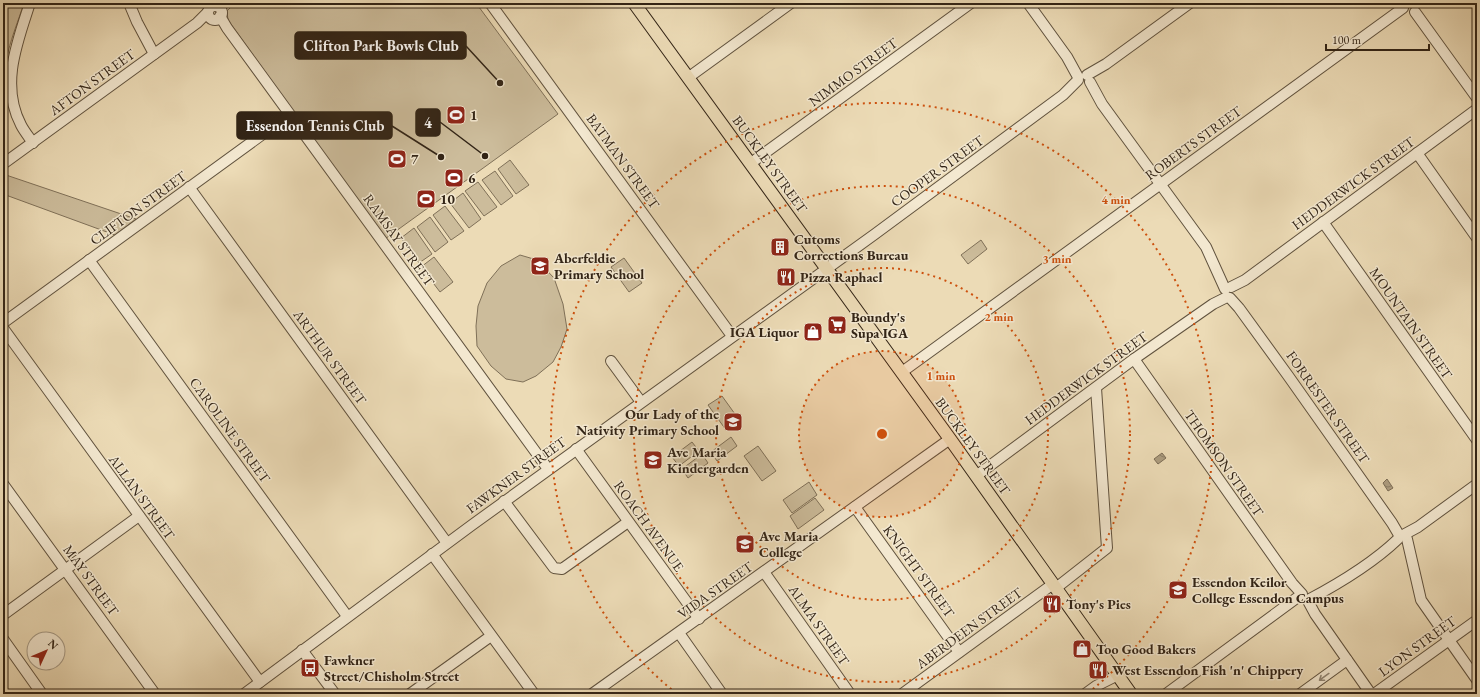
<svg xmlns="http://www.w3.org/2000/svg" width="1480" height="697" font-family="'EB Garamond',serif">
<style>
.green{fill:#ccbc9b;stroke:#7f7058}
.water{fill:url(#water-waves);stroke:#7c6d56}
.lines{fill:none;stroke-linecap:round;stroke-linejoin:round}
.minor-casing{stroke:#60523e;stroke-width:12}
.major-casing{stroke:#322416;stroke-width:14}
.minor{stroke:#f3e8d0;stroke-width:10}
.major{stroke:#ecdbb6;stroke-width:12}
.oneway{stroke:#928673}
.ring{fill:none;stroke:#cd510e;stroke-width:2;stroke-dasharray:2 4}
.labels{text-anchor:middle;dominant-baseline:central;stroke-width:3;stroke-linejoin:round;paint-order:stroke}
.street-label{font-size:14px;fill:#322416;stroke:#f3e8d0}
.poi-label{font-size:14px;font-weight:bold;fill:#322416;stroke:#f3e8d0;text-anchor:start}
.centre{fill:#cd510e;stroke:#f3e8d0;stroke-width:2}
.ring-label{font-size:12px;text-anchor:middle;font-weight:bold;fill:#cd510e;stroke:#f3e8d0;stroke-width:3;stroke-linejoin:round;paint-order:stroke}
.leader{fill:none;stroke:#322416;stroke-width:1.5}
.callout-dot{fill:#322416;stroke:#f3e8d0;stroke-width:1.5}
.callout{fill:#322416;stroke:#322416;stroke-width:1.5}
.callout-label{font-size:15px;text-anchor:middle;font-weight:bold;fill:#fff}
</style>
<defs>
<pattern id="water-waves" width="16" height="10" patternUnits="userSpaceOnUse"><rect width="16" height="10" fill="#ad9d80"/><path d="M0 5q4-4 8 0t8 0" fill="none" stroke="#8d8068"/></pattern>
</defs>
<rect width="100%" height="100%" fill="#ecdbb6"/>
<filter id="stains"><feTurbulence type="fractalNoise" baseFrequency=".005" numOctaves="4"/><feColorMatrix values="0 0 0 0 .2 0 0 0 0 .09 0 0 0 0 .02 0 0 0 .5 -.17"/></filter>
<radialGradient id="worn" r=".72"><stop offset=".6" stop-color="#630" stop-opacity="0"/><stop offset="1" stop-color="#630" stop-opacity=".3"/></radialGradient>
<g class="green">
<path d="M3,3H24C12,40 0,61 7,102L3,103Z"/>
<path d="M235,3H476L558,114L385,239L228,20L227,11Z"/>
<path d="M510,160L529,185L516,194L498,169Z"/>
<path d="M495,171L513,196L501,205L482,180Z"/>
<path d="M6,175L136,219L115,235L3,194V177Z"/>
<path d="M478,182L497,207L484,216L465,191Z"/>
<path d="M463,193L481,219L469,228L450,203Z"/>
<path d="M445,206L464,231L451,240L433,215Z"/>
<path d="M430,217L448,242L435,252L417,227Z"/>
<path d="M414,228L432,254L419,263L401,238Z"/>
<path d="M981,240L987,249L968,264L961,255Z"/>
<path d="M520,255L537,260L554,278L563,304L567,329L561,347L553,362L536,376L523,382L506,379L491,366L477,346L476,326L478,306L487,283L501,266Z"/>
<path d="M434,257L453,282L440,292L421,267Z"/>
<path d="M624,258L642,283L629,292L611,267Z"/>
<path d="M722,396L740,421L726,430L708,405Z"/>
<path d="M731,437L737,446L717,461L711,452Z"/>
<path d="M692,442L699,451L679,466L672,457Z"/>
<path d="M758,446L776,471L762,481L744,456Z"/>
<path d="M702,454L708,463L688,478L682,469Z"/>
<path d="M809,482L817,495L792,513L783,500Z"/>
<path d="M815,498L824,510L798,529L790,516Z"/>
</g>
<g class="water">
<path d="M1162,453L1166,458L1158,464L1154,459Z"/>
<path d="M1387,479L1393,488L1388,491L1383,483Z"/>
</g>
<g class="lines">
<g class="minor-casing">
<g id="minor">
<path d="M30,3C17,43 0,85 21,125C24,131 29,137 33,143"/>
<path d="M129,3L137,22L154,54"/>
<path d="M490,3L732,336"/>
<path d="M1028,3L1067,57L1078,77"/>
<circle cx="215" cy="13" r="7"/>
<path d="M1415,12L1477,98"/>
<path d="M220,16L227,28L548,469"/>
<path d="M1087,75L1106,64L1190,3"/>
<path d="M689,77L791,3"/>
<path d="M1090,82L1102,104L1206,247L1225,289"/>
<path d="M1417,153L1477,238"/>
<path d="M751,163L971,3"/>
<path d="M3,164L197,23L208,12"/>
<path d="M189,187L447,543"/>
<path d="M1323,222L1477,440"/>
<path d="M89,260L347,616"/>
<path d="M1231,287L1245,280L1477,109"/>
<path d="M1230,298L1239,308L1289,377L1392,523L1399,535"/>
<path d="M3,323L289,115"/>
<path d="M3,328L260,682"/>
<path d="M1134,359L1292,583L1302,594"/>
<path d="M611,361L641,402"/>
<path d="M902,372L1403,8"/>
<path d="M576,449L699,619"/>
<path d="M976,476L1134,359L1213,304L1227,297"/>
<path d="M3,484L155,694"/>
<path d="M504,501L554,568L562,569L628,522"/>
<path d="M855,507L959,652"/>
<path d="M1405,534L1418,527L1477,484"/>
<path d="M1407,539L1421,600L1477,680"/>
<path d="M432,554L534,694"/>
<path d="M764,572L850,694"/>
<path d="M1056,588L1107,548L1096,388"/>
<path d="M1308,600C1340,583 1372,564 1398,539"/>
<path d="M1308,601L1315,614L1371,694"/>
<path d="M3,615L139,516"/>
<path d="M679,633L722,694"/>
<path d="M3,639L42,694"/>
<path d="M302,650L335,694"/>
<path d="M244,694L472,525L875,234L1063,95L1078,80"/>
<path d="M410,694L491,636"/>
<path d="M592,694L950,439"/>
<path d="M902,694L1053,584"/>
<path d="M1085,694L1096,686L1118,675"/>
<path d="M1166,694L1298,597"/>
<path d="M1300,694L1347,660"/>
<path d="M1374,694L1477,620"/>
</g>
</g>
<g class="major-casing">
<path id="major" d="M634,3L950,439L1131,694"/>
</g>
<use href="#minor" class="minor"/>
<use href="#major" class="major"/>
</g>
<defs><path id="oneway-shaft" d="M-6 0H5M1.5-3L5.5 0L1.5 3" fill="none" stroke-width="1.6" stroke-linecap="round" stroke-linejoin="round"/></defs>
<use class="oneway" href="#oneway-shaft" transform="translate(1324 677) rotate(144)"/>
<circle cx="882" cy="434" r="83" fill="#cd510e" fill-opacity=".12"/>
<g class="ring">
<circle cx="882" cy="434" r="83"/>
<circle cx="882" cy="434" r="166"/>
<circle cx="882" cy="434" r="248"/>
<path d="M676 693A331 331 0 1 1 1088 693"/>
</g>
<defs>
<g id="stadium-square" transform="scale(1)"><rect x="-9" y="-9" width="18" height="18" rx="4" fill="#8f2418" stroke="#f3e8d0"/><path d="M0-5a6.5 5 0 1 0 0 10a6.5 5 0 1 0 0-10ZM-3.5-1.8h7v3.6h-7Z" fill="#fff"/></g>
<g id="building-square" transform="scale(1)"><rect x="-9" y="-9" width="18" height="18" rx="4" fill="#8f2418" stroke="#f3e8d0"/><path d="M-4-6H4V6H1V3H-1V6H-4ZM-2.5-4.3h1.7v1.8h-1.7ZM.8-4.3h1.7v1.8H.8ZM-2.5-1h1.7V.8h-1.7ZM.8-1h1.7V.8H.8Z" fill="#fff"/></g>
<g id="school-square" transform="scale(1)"><rect x="-9" y="-9" width="18" height="18" rx="4" fill="#8f2418" stroke="#f3e8d0"/><path d="M0-5L7-2L0 1L-7-2ZM-4 1L0 2.5L4 1V4Q0 6-4 4Z" fill="#fff"/></g>
<g id="restaurant-square" transform="scale(1)"><rect x="-9" y="-9" width="18" height="18" rx="4" fill="#8f2418" stroke="#f3e8d0"/><path d="M-5-6h1v4h1v-4h1v4h1v-4h1v5L-1.5 .5V6h-2V.5L-5-1ZM5-6V6H3V1.5H1.5Q1.5-4 5-6Z" fill="#fff"/></g>
<g id="supermarket-square" transform="scale(1)"><rect x="-9" y="-9" width="18" height="18" rx="4" fill="#8f2418" stroke="#f3e8d0"/><path d="M-6-5.5h2.5l.6 2H6L4.5 2H-2.5L-4.4-4H-6ZM-1.5 3.2a1.3 1.3 0 1 0 .1 0ZM3 3.2a1.3 1.3 0 1 0 .1 0Z" fill="#fff"/></g>
<g id="shop-square" transform="scale(1)"><rect x="-9" y="-9" width="18" height="18" rx="4" fill="#8f2418" stroke="#f3e8d0"/><path d="M-5-2.5h2.3a2.7 3.5 0 0 1 5.4 0H5L5.5 6h-11ZM-1.5-2.5h3a1.5 2.3 0 0 0-3 0Z" fill="#fff"/></g>
<g id="bus-square" transform="scale(1)"><rect x="-9" y="-9" width="18" height="18" rx="4" fill="#8f2418" stroke="#f3e8d0"/><path d="M-5-6H5V4H4V6H2V4H-2V6H-4V4H-5ZM-3.5-4V0h7V-4ZM-3.5 1.2v1.5H-2V1.2ZM2 1.2v1.5H3.5V1.2Z" fill="#fff"/></g>
</defs>
<g fill-rule="evenodd">
<use href="#stadium-square" x="456" y="115"/>
<use href="#stadium-square" x="397" y="159"/>
<use href="#stadium-square" x="454" y="178"/>
<use href="#stadium-square" x="426" y="199"/>
<use href="#building-square" x="780" y="247"/>
<use href="#school-square" x="540" y="266"/>
<use href="#restaurant-square" x="786" y="277"/>
<use href="#supermarket-square" x="837" y="325"/>
<use href="#shop-square" x="813" y="332"/>
<use href="#school-square" x="733" y="422"/>
<use href="#school-square" x="653" y="460"/>
<use href="#school-square" x="745" y="544"/>
<use href="#school-square" x="1178" y="590"/>
<use href="#restaurant-square" x="1052" y="604"/>
<use href="#shop-square" x="1082" y="649"/>
<use href="#bus-square" x="310" y="668"/>
<use href="#restaurant-square" x="1098" y="670"/>
</g>
<g class="labels">
<g class="street-label">
<text transform="translate(853 72) rotate(-36)">NIMMO STREET</text>
<text transform="translate(92 82) rotate(-36)">AFTON STREET</text>
<text transform="translate(1193 143) rotate(-36)">ROBERTS STREET</text>
<text transform="translate(623 161) rotate(54)">BATMAN STREET</text>
<text transform="translate(770 164) rotate(54)">BUCKLEY STREET</text>
<text transform="translate(937 171) rotate(-36)">COOPER STREET</text>
<text transform="translate(1353 183) rotate(-36)">HEDDERWICK STREET</text>
<text transform="translate(138 208) rotate(-36)">CLIFTON STREET</text>
<text transform="translate(399 240) rotate(54)">RAMSAY STREET</text>
<text transform="translate(1411 323) rotate(55)">MOUNTAIN STREET</text>
<text transform="translate(330 357) rotate(54)">ARTHUR STREET</text>
<text transform="translate(1086 378) rotate(-36)">HEDDERWICK STREET</text>
<text transform="translate(1328 407) rotate(55)">FORRESTER STREET</text>
<text transform="translate(230 430) rotate(54)">CAROLINE STREET</text>
<text transform="translate(973 446) rotate(54)">BUCKLEY STREET</text>
<text transform="translate(1224 463) rotate(55)">THOMSON STREET</text>
<text transform="translate(516 475) rotate(-36)">FAWKNER STREET</text>
<text transform="translate(142 497) rotate(54)">ALLAN STREET</text>
<text transform="translate(649 526) rotate(54)">ROACH AVENUE</text>
<text transform="translate(919 571) rotate(54)">KNIGHT STREET</text>
<text transform="translate(91 580) rotate(54)">MAY STREET</text>
<text transform="translate(715 590) rotate(-35)">VIDA STREET</text>
<text transform="translate(819 625) rotate(55)">ALMA STREET</text>
<text transform="translate(969 628) rotate(-36)">ABERDEEN STREET</text>
<text transform="translate(1417 646) rotate(-36)">LYON STREET</text>
</g>
<g class="poi-label">
<text x="470" y="115">1</text>
<text x="411" y="159">7</text>
<text x="468" y="178">6</text>
<text x="440" y="199">10</text>
<text x="794" y="239">Cutoms<tspan x="794" dy="16">Corrections Bureau</tspan></text>
<text x="554" y="258">Aberfeldie<tspan x="554" dy="16">Primary School</tspan></text>
<text x="800" y="277">Pizza Raphael</text>
<text x="851" y="317">Boundy's<tspan x="851" dy="16">Supa IGA</tspan></text>
<text x="799" y="332" text-anchor="end">IGA Liquor</text>
<text x="719" y="414" text-anchor="end">Our Lady of the<tspan x="719" dy="16">Nativity Primary School</tspan></text>
<text x="667" y="452">Ave Maria<tspan x="667" dy="16">Kindergarden</tspan></text>
<text x="759" y="536">Ave Maria<tspan x="759" dy="16">College</tspan></text>
<text x="1192" y="582">Essendon Keilor<tspan x="1192" dy="16">College Essendon Campus</tspan></text>
<text x="1066" y="604">Tony's Pies</text>
<text x="1096" y="649">Too Good Bakers</text>
<text x="324" y="660">Fawkner<tspan x="324" dy="16">Street/Chisholm Street</tspan></text>
<text x="1112" y="670">West Essendon Fish 'n' Chippery</text>
</g>
</g>
<circle cx="882" cy="434" r="6" class="centre"/>
<g class="ring-label">
<text x="1116" y="204">4 min</text>
<text x="1057" y="263">3 min</text>
<text x="999" y="321">2 min</text>
<text x="941" y="380">1 min</text>
</g>
<path class="leader" d="M500 83L466 46M485 156L440 122M441 157L392 126"/>
<g class="callout-dot">
<circle cx="500" cy="83" r="4"/>
<circle cx="485" cy="156" r="4"/>
<circle cx="441" cy="157" r="4"/>
</g>
<g class="callout">
<rect x="295" y="32" width="171" height="27" rx="4"/>
<rect x="416" y="109" width="24" height="27" rx="4"/>
<rect x="237" y="112" width="155" height="27" rx="4"/>
</g>
<g class="callout-label">
<text x="381" y="51">Clifton Park Bowls Club</text>
<text x="428" y="128">4</text>
<text x="315" y="131">Essendon Tennis Club</text>
</g>
<rect width="1480" height="697" fill="none" stroke="#ecdbb6" stroke-width="16"/>
<rect x="4" y="4" width="1472" height="689" fill="none" stroke="#322416" stroke-width="2"/>
<rect x="8" y="8" width="1464" height="681" fill="none" stroke="#322416"/>
<g transform="translate(46 651) rotate(46)"><circle r="19" fill="#f3e8d0" stroke="#a69a86"/>
<path d="M0-3L7 15L0 10L-7 15Z" fill="#8f2418"/>
<text y="-6" font-size="11" font-weight="bold" text-anchor="middle" fill="#322416">N</text>
</g>
<path d="M1326 44v6h103v-6" fill="none" stroke="#322416" stroke-width="2"/>
<text x="1332" y="44" font-size="12" fill="#322416" stroke="#f3e8d0" stroke-width="3" paint-order="stroke">100 m</text>
<rect width="100%" height="100%" filter="url(#stains)"/>
<rect width="100%" height="100%" fill="url(#worn)"/>
</svg>
